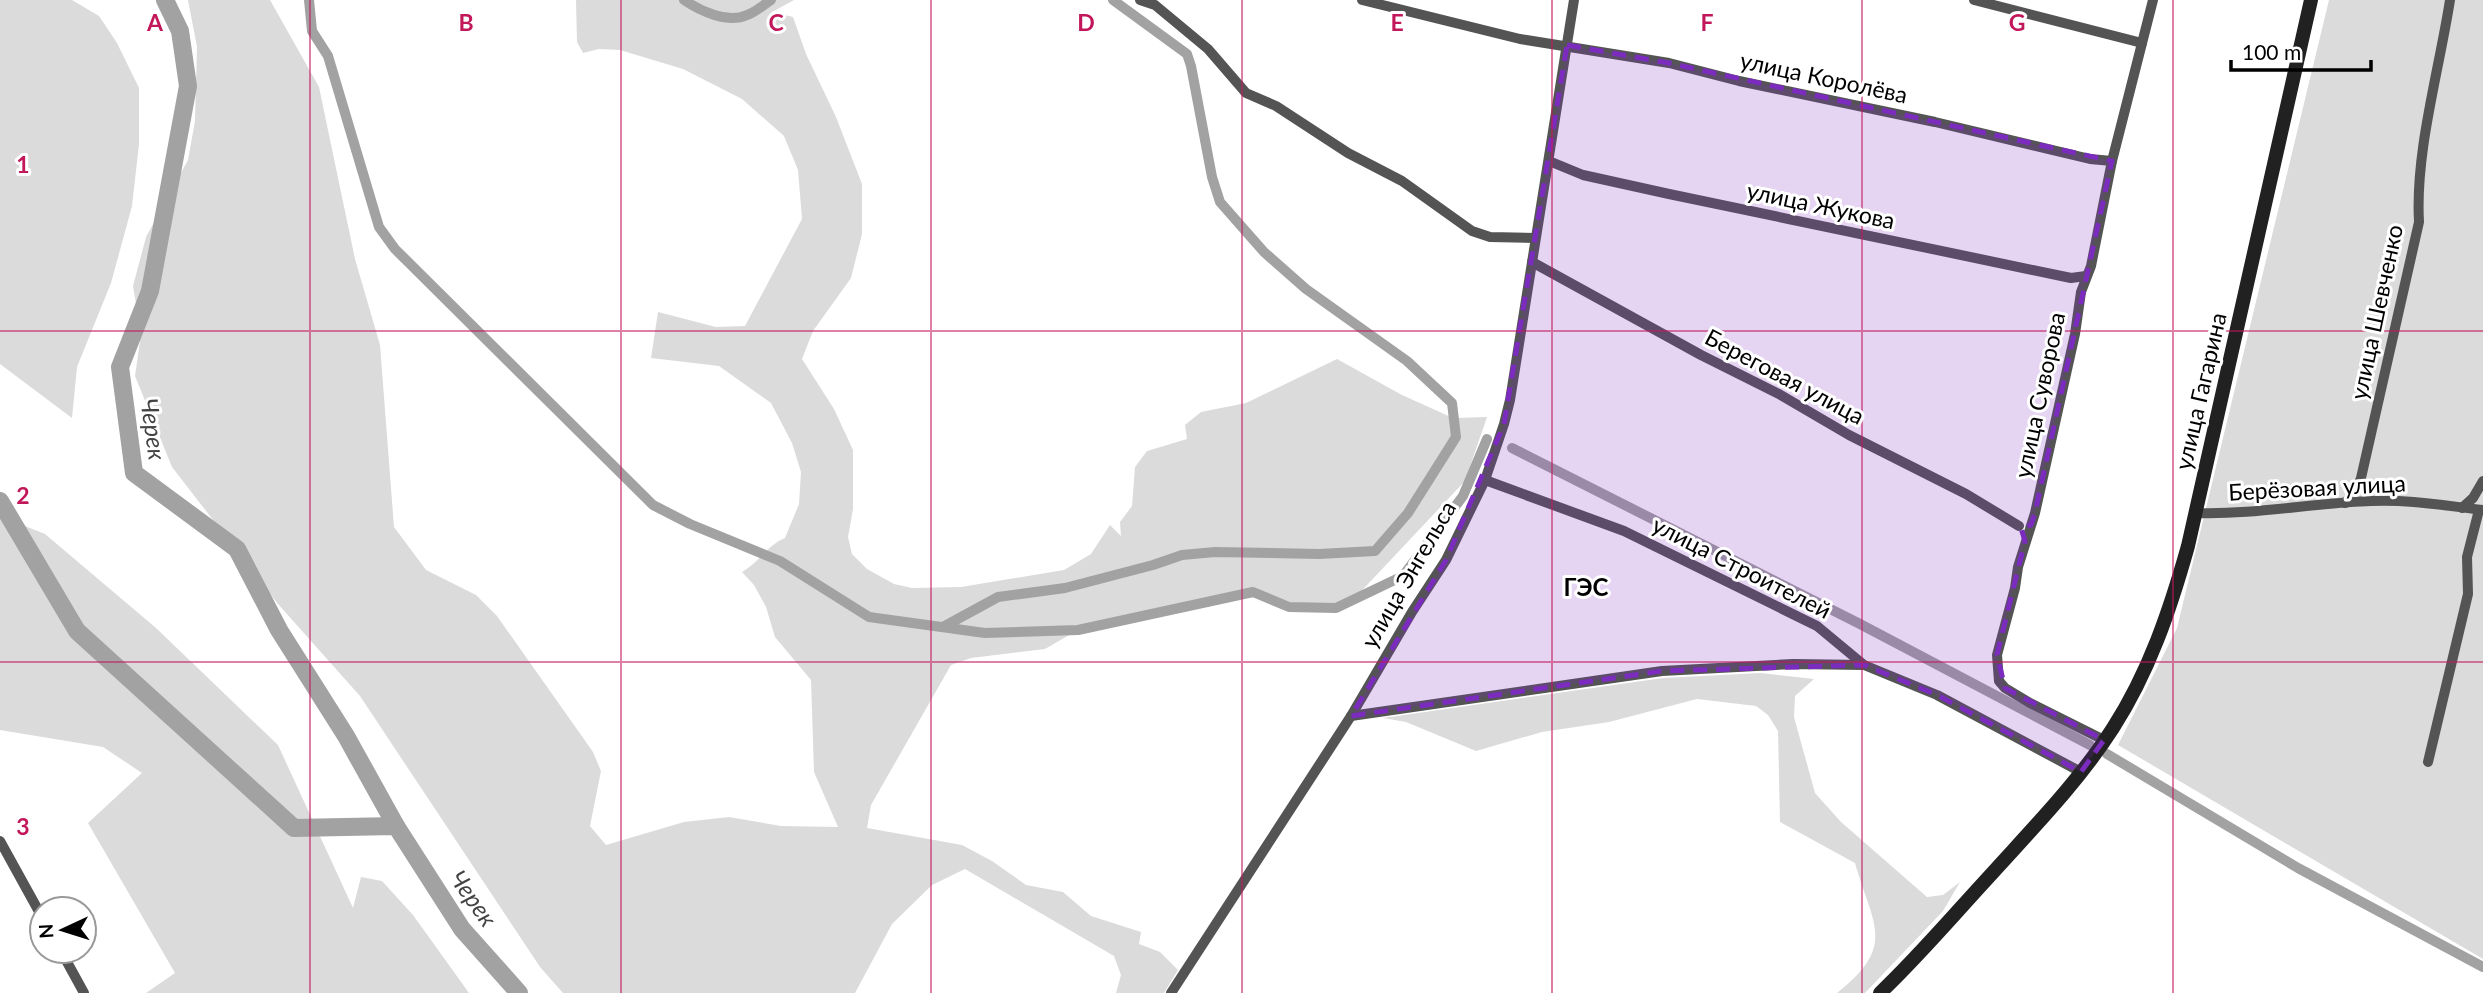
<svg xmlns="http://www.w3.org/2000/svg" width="2483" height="993" font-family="Lato,sans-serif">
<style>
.green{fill:#dbdbdb}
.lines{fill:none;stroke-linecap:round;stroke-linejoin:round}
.canal{stroke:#a2a2a2;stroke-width:10}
.river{stroke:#a2a2a2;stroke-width:18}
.street{stroke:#545454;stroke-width:10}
.secondary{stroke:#212121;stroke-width:14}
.marked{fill:#7b2cbf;fill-opacity:0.2;stroke:#7b2cbf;stroke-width:5;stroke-dasharray:14 9;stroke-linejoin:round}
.grid{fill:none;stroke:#c2185b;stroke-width:2;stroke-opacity:0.55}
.labels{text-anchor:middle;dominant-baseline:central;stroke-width:6;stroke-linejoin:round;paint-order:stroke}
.street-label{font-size:23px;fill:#000;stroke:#fff}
.water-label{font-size:24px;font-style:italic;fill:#434343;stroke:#fff}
.neighbourhood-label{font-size:24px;font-weight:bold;fill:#000;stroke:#fff}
.grid-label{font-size:23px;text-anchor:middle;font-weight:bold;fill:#c2185b;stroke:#fff;stroke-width:6;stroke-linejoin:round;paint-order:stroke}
</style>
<rect width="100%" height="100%" fill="#fff"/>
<g class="green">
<path d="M0,0H72L99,16L117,43L139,88V144L132,206L111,283L77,367L72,418L0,364Z"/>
<path d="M188,0H270L319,87L355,259L380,345L394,527L426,570L476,595L497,616L593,752L601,771L590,826L606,845L684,822L729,817L781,826L838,827L814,772L811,680L775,637L766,607L754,585L742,572C761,561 766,546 785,538L799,504L801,472L792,443L771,403L719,366L651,358L658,312L716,327L745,326L802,219L798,170L784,136L742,99L683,69L620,50L599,49L583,53L577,42L576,0H794L772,12L793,17L806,54L836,117L862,184V234L851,278L813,331L802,359L834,409L853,450V509L848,537L852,554L867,569L894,584L912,588L961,587L1064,570L1091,554L1110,525L1121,536L1120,522L1132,506L1135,467L1147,451L1187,439L1185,425L1201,412L1246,403L1337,359L1402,395L1453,418L1487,417L1465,481L1352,601L1336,608L1289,607L1253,592L1078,630L1045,649L971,658L951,665L871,805L867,828L962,845L992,861L1026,885L1063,892L1091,916L1141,932L1139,944L1160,952L1178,970L1164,993H1116L1121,975L1114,956L965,869L932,885L892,924L855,993H563L540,967L360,696L278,604L172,467L135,376L141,334L133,286L146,237L188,160L195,121L197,47Z"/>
<path d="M2329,0H2483V959L2118,745L2177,628Z"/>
<path d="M0,516L45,534L156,628L278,745L353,908L361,877L382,881L413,915L469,993H146L175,973L88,823L142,773L103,747L0,730Z"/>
<path d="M1761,673L1814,679L1795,696L1794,717L1815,793L1841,822L1927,897L1943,895L1960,882L1943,911L1865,993H1837C1898,945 1872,924 1855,863L1780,822L1778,731L1768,715L1756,706L1697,699L1609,722L1542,732L1476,751L1406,722L1383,718L1663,678Z"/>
</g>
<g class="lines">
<g class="canal">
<path d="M309,0L312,31L328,56L379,227L395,249L653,505L690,524L780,561L869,617L985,633L1078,630L1253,592L1289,607L1336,608L1403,576L1463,496L1487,439"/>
<path d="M684,0C700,11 728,24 747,15C756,12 763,5 771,0"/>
<path d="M1512,448L1860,624L2090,745"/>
<path d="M943,627L998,597L1065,588L1153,565L1182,555L1215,552L1319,554L1375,551L1408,513L1456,437L1452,403L1407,361L1306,289L1264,252L1220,202L1212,177L1191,66L1187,54L1113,0"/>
<path d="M2107,754L2298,868L2483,967"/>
</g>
<g class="river">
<path d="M165,0L180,31L188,86L150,291L120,367L134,473L237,549L279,630L346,736L396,826"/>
<path d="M0,501L77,631L294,828L396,826L462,929L519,993"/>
</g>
<g class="street">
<path d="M1140,0L1155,5L1208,49L1246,93L1276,106L1348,153L1402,181L1472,231L1490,237L1535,238"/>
<path d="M1362,0L1520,39L1669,63L1739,81L1935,122L2090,159L2112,161"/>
<path d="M1974,0L2142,43"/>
<path d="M1549,161L1583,175L1669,194L2071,278L2086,276"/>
<path d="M1532,262L1701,355L1779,394L1849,435L1966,494L2019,526"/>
<path d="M1485,480L1624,531L1817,626L1864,665L1937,695L2081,772"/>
<path d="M2345,503L2356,491L2361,478L2419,222C2415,152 2439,71 2450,0"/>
<path d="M2462,508L2473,498L2483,481"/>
<path d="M2195,513C2254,515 2312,503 2371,501C2409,499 2446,506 2483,510"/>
<path d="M1351,716L1662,671L1793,664L1864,665"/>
<path d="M2104,740L2030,703L2005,688L1999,681L1997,655L2015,588L2018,567L2035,513L2075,334L2081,292L2091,266L2112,161L2153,0"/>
<path d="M2428,762L2468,594L2467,557L2479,510"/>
<path d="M0,841L42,917"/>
<path d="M61,951L84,993"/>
<path d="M1171,993L1351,716L1412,612L1446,560L1485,480L1504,424L1510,400L1574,0"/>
</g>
<path class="secondary" d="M1880,993C1917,958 1951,918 1986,880C2030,831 2077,784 2113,728C2149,672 2170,610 2188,546L2311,0"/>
</g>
<path class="marked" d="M1567,45L1669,63L2112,161L2035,513L2031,525L2021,528L2025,541L1997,655L2005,688L2104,740L2081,772L1937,695L1864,665L1662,671L1351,716L1446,560L1504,424Z"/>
<path class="grid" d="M310,0V993M621,0V993M931,0V993M1242,0V993M1552,0V993M1862,0V993M2173,0V993M0,331H2483M0,662H2483"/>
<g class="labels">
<g class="street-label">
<text transform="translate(1824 77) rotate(12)">улица Королёва</text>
<text transform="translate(1821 205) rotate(12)">улица Жукова</text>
<text transform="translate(2376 312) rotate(-78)">улица Шевченко</text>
<text transform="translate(1785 376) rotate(28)">Береговая улица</text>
<text transform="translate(2200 391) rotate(-77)">улица Гагарина</text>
<text transform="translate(2039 395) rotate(-78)">улица Суворова</text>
<text transform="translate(2317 487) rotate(-3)">Берёзовая улица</text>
<text transform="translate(1742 567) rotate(27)">улица Строителей</text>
<text transform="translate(1408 574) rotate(-60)">улица Энгельса</text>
</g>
<g class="water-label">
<text transform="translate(154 429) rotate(82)">Черек</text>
<text transform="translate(474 898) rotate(55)">Черек</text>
</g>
<g class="neighbourhood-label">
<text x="1586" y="586">ГЭС</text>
</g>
</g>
<g class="grid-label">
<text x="155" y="31">A</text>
<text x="466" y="31">B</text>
<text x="776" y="31">C</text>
<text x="1086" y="31">D</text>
<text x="1397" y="31">E</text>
<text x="1707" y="31">F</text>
<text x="2017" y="31">G</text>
<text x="23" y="173">1</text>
<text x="23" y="504">2</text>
<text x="23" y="835">3</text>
</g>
<g transform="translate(63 930) rotate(266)"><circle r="33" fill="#ffffff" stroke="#999999" stroke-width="2"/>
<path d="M0-5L12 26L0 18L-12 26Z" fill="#000000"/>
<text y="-10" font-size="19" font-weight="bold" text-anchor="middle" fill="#000000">N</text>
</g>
<path d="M2231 60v10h140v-10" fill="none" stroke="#000000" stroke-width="3.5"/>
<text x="2242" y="60" font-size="21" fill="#000000" stroke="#ffffff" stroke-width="5" paint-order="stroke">100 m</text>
</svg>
